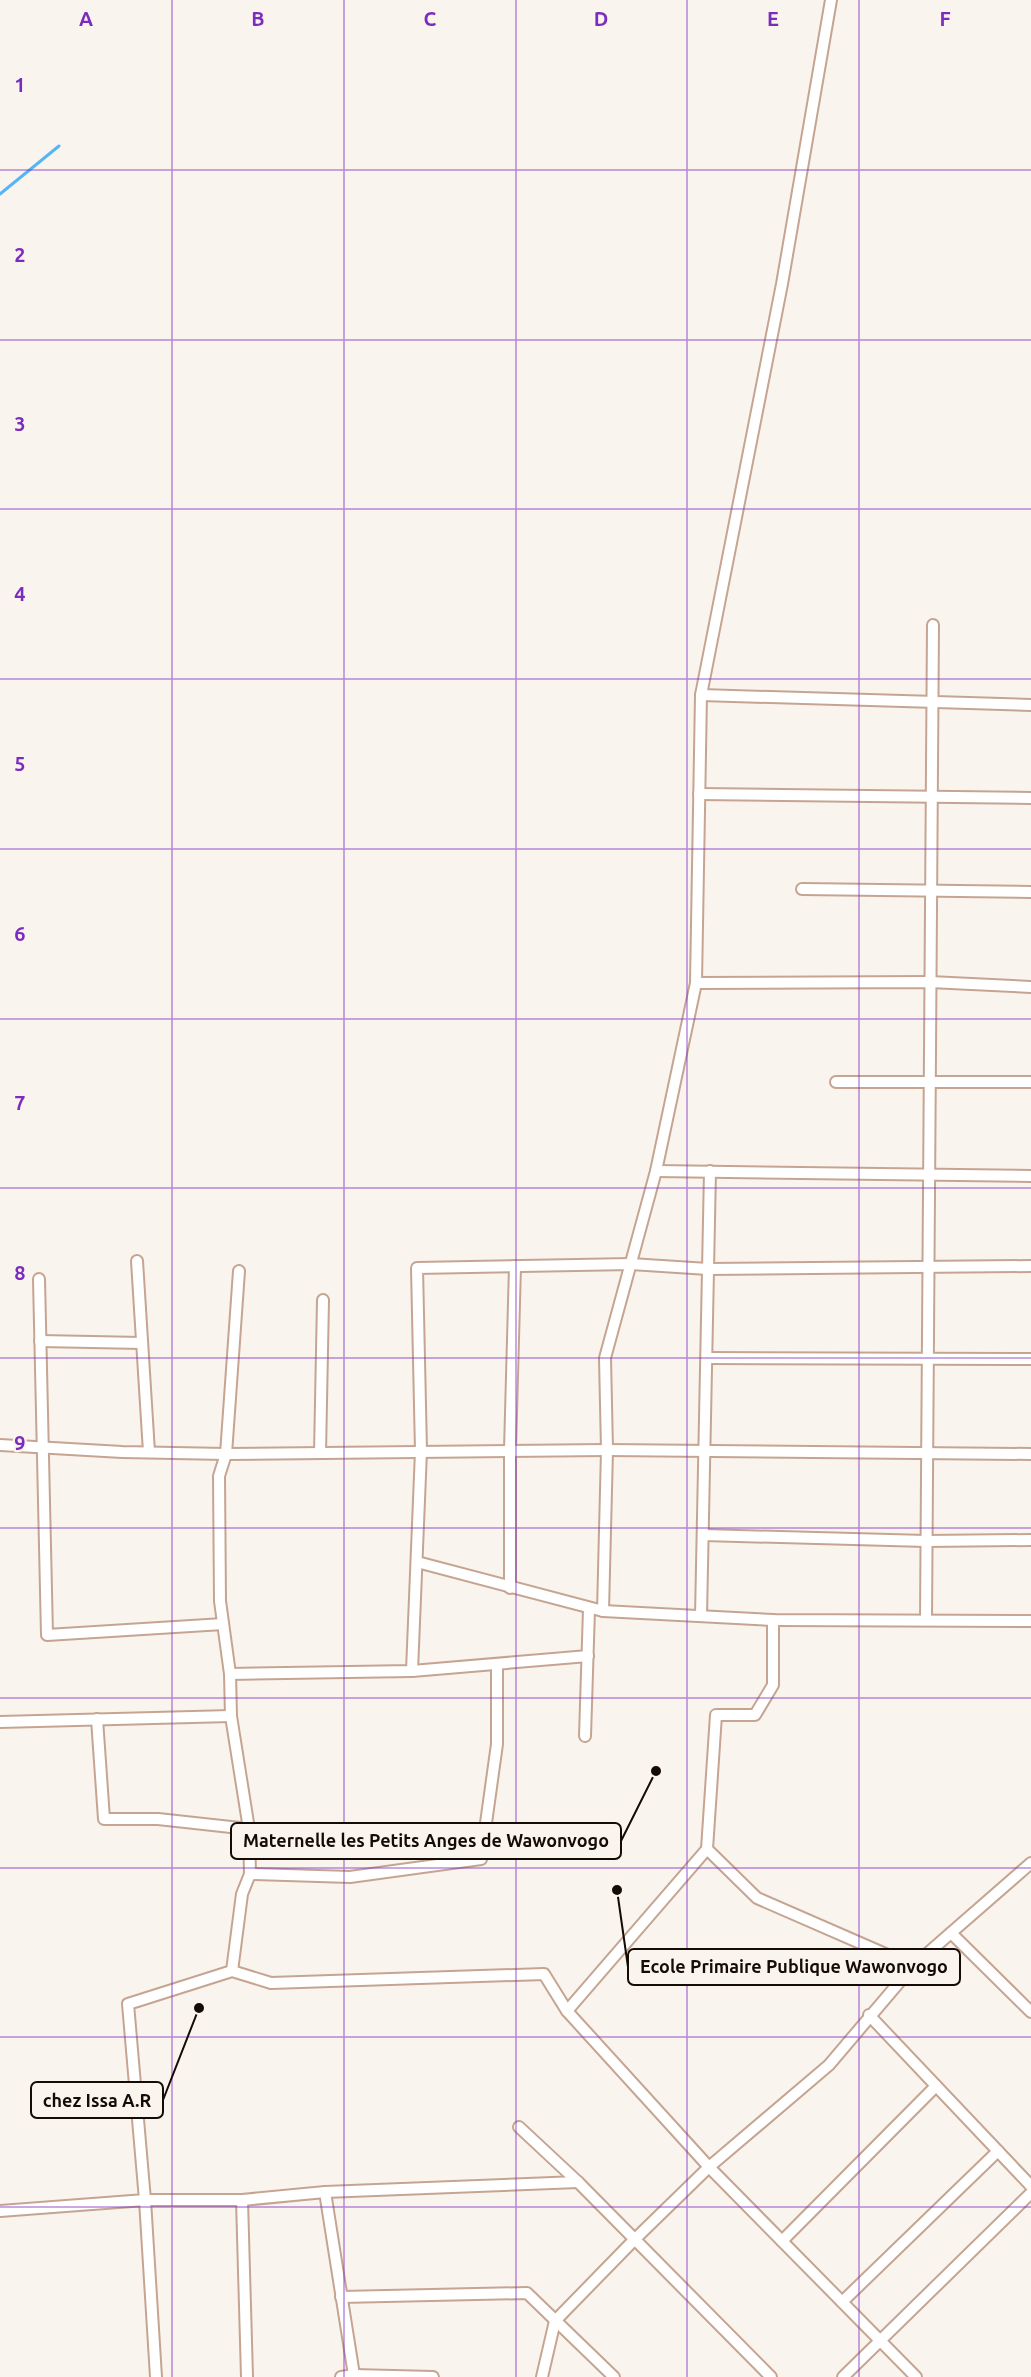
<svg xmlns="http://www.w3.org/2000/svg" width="1031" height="2377" font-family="Ubuntu,sans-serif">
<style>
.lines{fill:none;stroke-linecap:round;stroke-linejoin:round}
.stream{stroke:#56b5f5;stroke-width:3}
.street-casing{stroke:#c5a592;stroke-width:14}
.street{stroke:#fff;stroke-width:10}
.grid{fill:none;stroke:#7b2cbf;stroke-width:1.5;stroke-opacity:0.55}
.grid-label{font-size:20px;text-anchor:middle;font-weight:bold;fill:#7b2cbf;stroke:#faf4ef;stroke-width:4.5;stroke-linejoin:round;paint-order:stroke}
.leader{fill:none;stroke:#150b05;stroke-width:2}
.callout-dot{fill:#150b05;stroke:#faf4ef;stroke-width:2}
.callout{fill:#faf4ef;stroke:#150b05;stroke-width:2}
.callout-label{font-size:18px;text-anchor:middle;font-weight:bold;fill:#150b05}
</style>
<rect width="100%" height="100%" fill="#faf4ef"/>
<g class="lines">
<path class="stream" d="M0,194L59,146"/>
<g class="street-casing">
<g id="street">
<path d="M701,695L1031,705"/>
<path d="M699,794L1031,798"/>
<path d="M802,889L1031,892"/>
<path d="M696,983L930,982L1031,987"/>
<path d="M836,1082H1031"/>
<path d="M656,1171L1031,1176"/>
<path d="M137,1261L149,1452"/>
<path d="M39,1279L47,1635L223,1624"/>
<path d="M40,1341L142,1343"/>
<path d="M707,1358L1031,1359"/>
<path d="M0,1445L122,1452L226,1454L607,1450L1031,1454"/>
<path d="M320,1453L323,1300"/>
<path d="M703,1535L926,1541L1031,1540"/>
<path d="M417,1562L603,1611L773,1620L1031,1621"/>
<path d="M510,1588V1450L515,1266"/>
<path d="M603,1611L607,1450L605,1358L656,1171L696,983L701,695L782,284L831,0"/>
<path d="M701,1616L710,1171"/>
<path d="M773,1620V1685L755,1715H716L707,1849L757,1898L913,1966"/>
<path d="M926,1620L933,625"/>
<path d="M412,1671L421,1451L417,1268L631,1264L708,1269L1031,1266"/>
<path d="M230,1674L412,1671L588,1656"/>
<path d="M97,1719L104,1819H158L249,1829"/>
<path d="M0,1722L231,1716"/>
<path d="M585,1736L589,1609"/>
<path d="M250,1874L350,1877L481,1859L497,1744V1665"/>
<path d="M951,1933L1031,2012"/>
<path d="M232,1971L242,1894L250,1874L249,1829L231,1716L230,1674L220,1601L219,1476L226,1454L239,1271"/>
<path d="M567,2011L707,1849"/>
<path d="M869,2015L1031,2186"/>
<path d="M519,2127L578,2182L771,2377"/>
<path d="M325,2192L354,2375"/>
<path d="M242,2200L247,2377"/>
<path d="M0,2211L145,2200L128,2004L232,1971L271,1983L544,1974L567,2011L709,2167L916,2377"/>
<path d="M782,2241L936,2086"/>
<path d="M341,2297L527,2293L614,2377"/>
<path d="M842,2302L998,2151"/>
<path d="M156,2377L145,2200H242L325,2192L578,2182"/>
<path d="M341,2377L354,2375L433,2377"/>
<path d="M542,2377L555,2321L634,2240L709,2167L829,2065L913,1966L1031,1863"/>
<path d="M843,2377L1031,2193"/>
</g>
</g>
<use href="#street" class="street"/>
</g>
<path class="grid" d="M172,0V2377M344,0V2377M516,0V2377M687,0V2377M859,0V2377M0,170H1031M0,340H1031M0,509H1031M0,679H1031M0,849H1031M0,1019H1031M0,1188H1031M0,1358H1031M0,1528H1031M0,1698H1031M0,1868H1031M0,2037H1031M0,2207H1031"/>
<g class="grid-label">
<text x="86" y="26">A</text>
<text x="258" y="26">B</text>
<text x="430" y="26">C</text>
<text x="601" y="26">D</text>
<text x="773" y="26">E</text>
<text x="945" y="26">F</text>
<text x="20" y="92">1</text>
<text x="20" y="262">2</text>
<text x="20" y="431">3</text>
<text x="20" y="601">4</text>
<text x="20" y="771">5</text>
<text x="20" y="941">6</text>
<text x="20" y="1110">7</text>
<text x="20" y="1280">8</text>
<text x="20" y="1450">9</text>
</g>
<path class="leader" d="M656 1771L621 1841M617 1890L628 1967M199 2008L163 2100"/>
<g class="callout-dot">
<circle cx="656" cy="1771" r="6"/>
<circle cx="617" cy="1890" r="6"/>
<circle cx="199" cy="2008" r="6"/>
</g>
<g class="callout">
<rect x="231" y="1823" width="390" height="36" rx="6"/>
<rect x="628" y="1949" width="332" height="36" rx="6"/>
<rect x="31" y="2082" width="132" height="36" rx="6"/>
</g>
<g class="callout-label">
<text x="426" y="1847">Maternelle les Petits Anges de Wawonvogo</text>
<text x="794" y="1973">Ecole Primaire Publique Wawonvogo</text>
<text x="97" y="2107">chez Issa A.R</text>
</g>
</svg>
